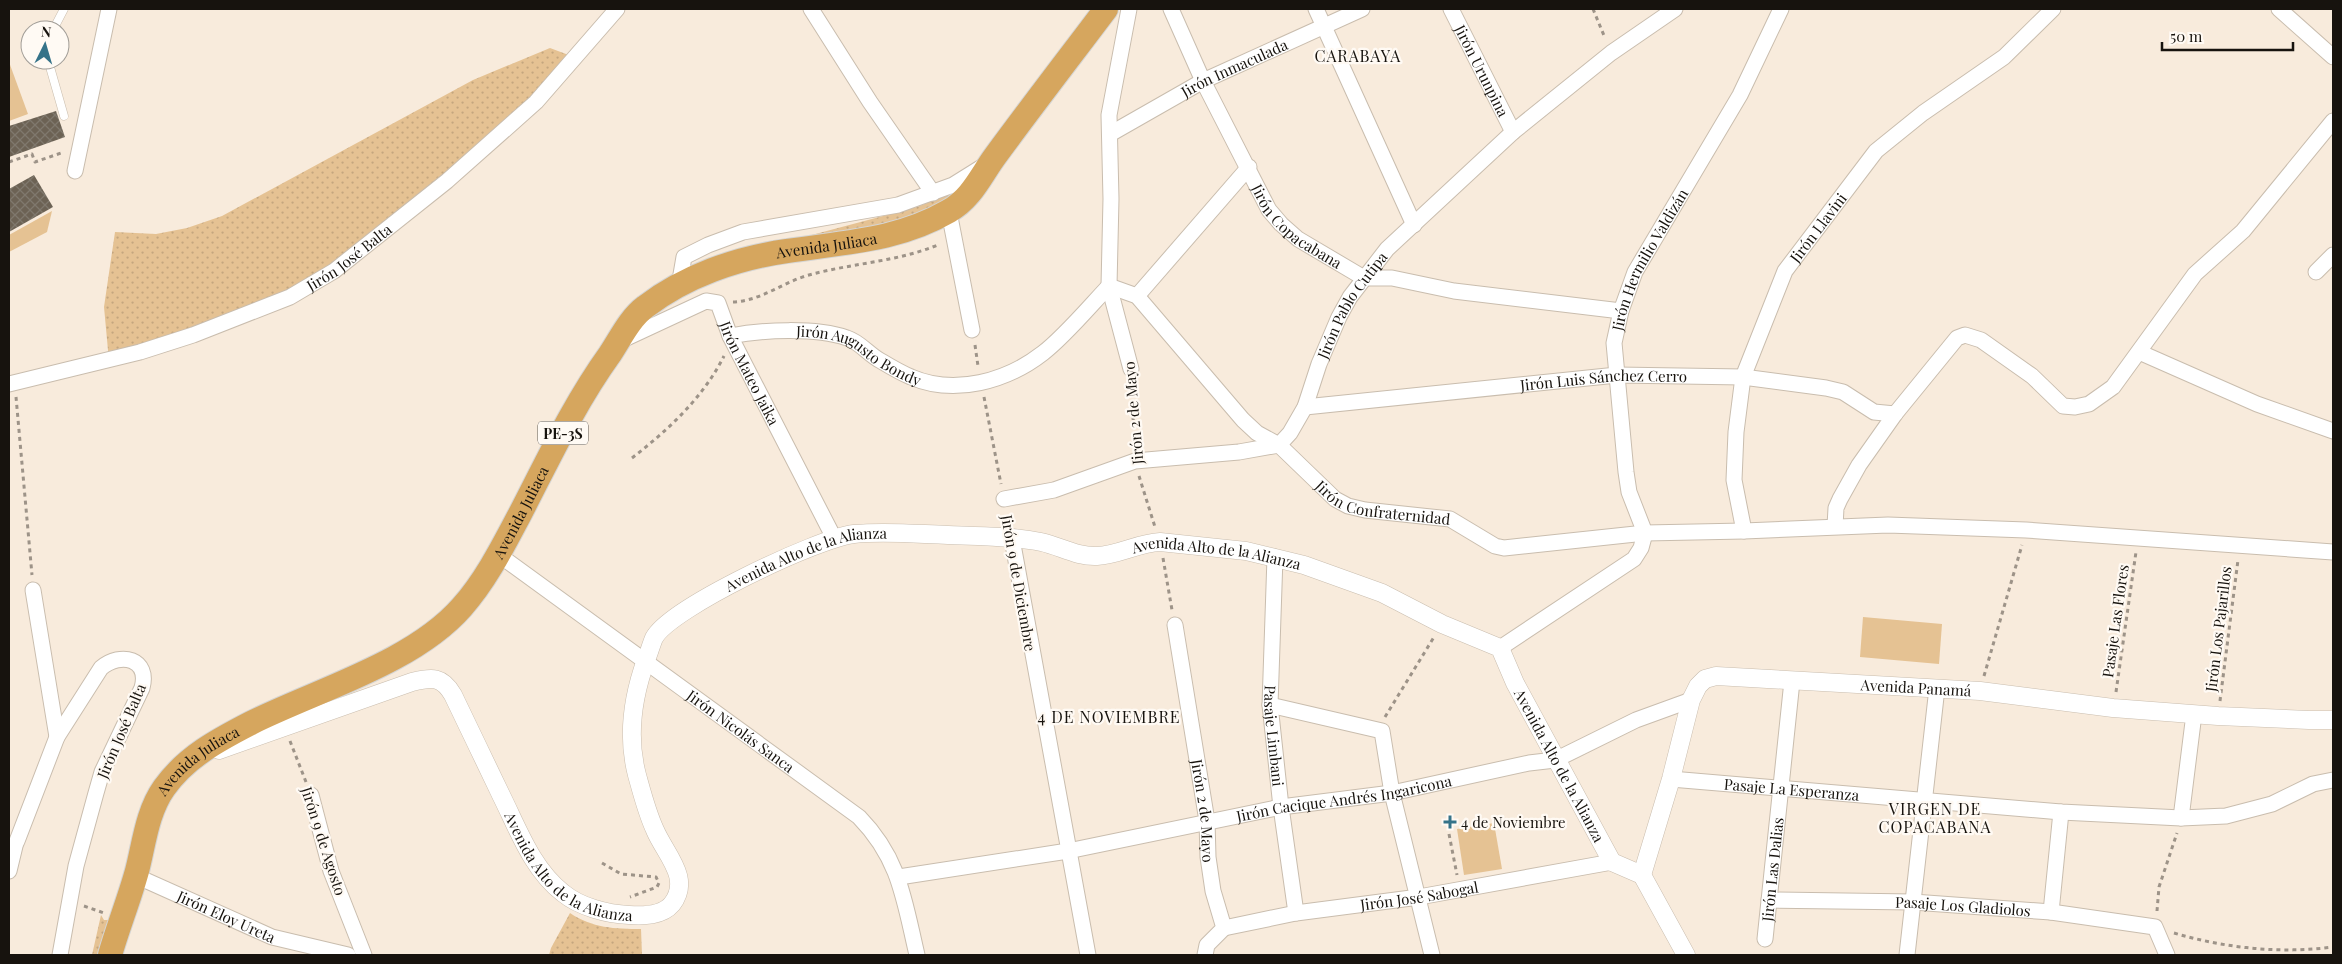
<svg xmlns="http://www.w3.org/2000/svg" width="2342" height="964" font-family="'Playfair Display',serif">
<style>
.grass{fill:url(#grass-dots)}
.green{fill:#e5c293}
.building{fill:url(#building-cross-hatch)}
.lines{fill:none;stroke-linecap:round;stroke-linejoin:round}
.service-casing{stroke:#c9bdae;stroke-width:9}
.minor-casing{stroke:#c9bdae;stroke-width:17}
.tertiary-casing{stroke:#c9bdae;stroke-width:19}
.trunk-casing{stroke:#d5d5d4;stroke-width:26}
.path{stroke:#9d9388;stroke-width:3;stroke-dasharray:4 4;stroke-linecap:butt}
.service{stroke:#fff;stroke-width:8}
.minor{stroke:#fff;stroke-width:15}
.tertiary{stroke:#fff;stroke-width:18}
.trunk{stroke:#d6a65e;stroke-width:24}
.poi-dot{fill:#357389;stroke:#fffaf4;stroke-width:2}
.labels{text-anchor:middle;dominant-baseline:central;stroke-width:4.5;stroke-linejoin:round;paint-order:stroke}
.shield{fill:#fffaf4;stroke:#5d5853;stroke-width:1}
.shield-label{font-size:14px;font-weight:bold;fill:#17130e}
.street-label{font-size:15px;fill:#17130e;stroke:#fffaf4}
.poi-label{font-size:15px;fill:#17130e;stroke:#fffaf4;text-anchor:start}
.neighbourhood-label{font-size:16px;letter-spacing:1px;fill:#17130e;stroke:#fffaf4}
</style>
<defs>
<pattern id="grass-dots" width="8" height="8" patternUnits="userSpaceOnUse" patternTransform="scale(1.25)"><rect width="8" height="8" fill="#e5c293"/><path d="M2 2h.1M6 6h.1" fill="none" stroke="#c4a67e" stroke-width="1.8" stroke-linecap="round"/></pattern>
<pattern id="building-cross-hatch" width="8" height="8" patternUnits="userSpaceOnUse" patternTransform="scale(1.25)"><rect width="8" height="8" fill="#6c6254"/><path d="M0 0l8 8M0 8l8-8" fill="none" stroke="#7f786d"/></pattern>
</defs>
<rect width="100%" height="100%" fill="#f8ebdc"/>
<g class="grass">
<path d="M550,48L582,60L338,273L109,361L104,307L115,232L156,234L187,228L222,216L473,80Z"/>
<path d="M958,190L926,221L789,241L917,207Z"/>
<path d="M570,913C592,928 615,929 641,929L642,955H549L551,948Z"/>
<path d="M101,915L104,920H116V955H92Z"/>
</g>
<g class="green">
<path d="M9,62L28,114L9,121Z"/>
<path d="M52,211L47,232L9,252V235Z"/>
<path d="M1863,617L1942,624L1939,664L1860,657Z"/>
<path d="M1494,823L1502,869L1464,875L1457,829Z"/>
</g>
<g class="building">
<path d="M56,111L65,137L9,157V126Z"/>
<path d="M34,175L53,207L9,232V189Z"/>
</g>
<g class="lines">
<g class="service-casing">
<g id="service">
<path d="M53,30L64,9"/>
<path d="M48,60L64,116"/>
</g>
</g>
<g class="minor-casing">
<g id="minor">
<path d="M811,9L870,102L933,193"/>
<path d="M1129,9L1109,115L1111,199L1109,286L1131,369"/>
<path id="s1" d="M1171,9L1203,81L1269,210L1281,224L1298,239L1364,278H1392L1454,291L1621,311"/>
<path d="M1316,9L1414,225"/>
<path id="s2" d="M1451,9L1513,132"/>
<path d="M2279,9L2333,57"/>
<path id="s3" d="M1110,134L1203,81L1362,9"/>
<path d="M75,171L109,9"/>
<path d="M949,212L972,330"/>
<path d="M2316,272L2333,255"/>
<path d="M679,286L684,257L708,245L743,232L898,205L953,185L985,165"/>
<path d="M1137,296L1249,167"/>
<path id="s4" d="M730,336C762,330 815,327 847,338C860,342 869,355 881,361C891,367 901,373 911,377C955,396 1007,381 1043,353C1064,337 1090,306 1109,286L1137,296L1243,420L1257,433L1279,445L1335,499L1348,506L1365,510L1450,519L1495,546L1504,548L1645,533L1744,531L1888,525L2026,530L2333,552"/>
<path id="s5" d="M620,341L706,301L718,303L730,336L834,538"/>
<path d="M2139,352L2257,404L2333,431"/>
<path id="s6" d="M9,384L140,352L193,335L290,297L334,271L447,181L536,102L617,9"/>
<path id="s7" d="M1305,407L1617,375L1743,377L1826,388L1843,392L1874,412L1895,414"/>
<path id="s8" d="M1004,499L1054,490L1135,461L1239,452L1279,445L1290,433L1305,407L1319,364L1339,317L1350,297L1387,249L1513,132L1611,53L1675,9"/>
<path d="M1835,526L1836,508L1840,499L1859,465L1895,414L1957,338L1965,335L1981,340L2032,376L2063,406L2075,407L2089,404L2113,387L2195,274L2243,231L2333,121"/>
<path id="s9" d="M1744,531L1734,480L1736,432L1743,377L1785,271L1876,151L1923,113L2004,57L2053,9"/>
<path id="s10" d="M1645,533L1629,492L1626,472L1614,343L1621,311L1635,272L1740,95L1781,9"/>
<path d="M1012,539L1088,955"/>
<path id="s11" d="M499,555L859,817C900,859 904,900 917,955"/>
<path id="s12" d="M1275,557L1270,705L1281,807L1296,913"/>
<path d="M33,590L57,737"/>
<path id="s13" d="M1175,625L1207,821L1208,857L1213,891L1224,928L1207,945L1205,955"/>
<path d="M1500,648L1634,559L1641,548L1645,533"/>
<path d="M1270,705L1382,731L1392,793L1432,955"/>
<path id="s14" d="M1671,779L2061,812L2181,818L2226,816L2272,804L2313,784L2333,780"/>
<path d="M311,795L331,871L364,955"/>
<path d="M2181,818L2194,714"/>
<path d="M9,855L17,841L57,737L101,668C121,651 150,659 142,688L102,772L96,793L76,866L60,955"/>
<path d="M9,871L15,846"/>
<path id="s15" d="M136,876L272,937L348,955"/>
<path id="s16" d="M899,877L1068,851L1281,807L1392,793L1529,763L1555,760L1636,720L1691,700"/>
<path id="s17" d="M1769,900L1913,902L2051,912L2155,927L2167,955"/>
<path d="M2051,912L2061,812"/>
<path id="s18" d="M1224,928L1296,913L1419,897L1612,862"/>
<path id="s19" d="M1765,939L1792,681"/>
<path d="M1907,955L1937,688"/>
</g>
</g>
<g class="tertiary-casing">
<g id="tertiary">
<path id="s20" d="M219,750L412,682C432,677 442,676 453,695C469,728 485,762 501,795C518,829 532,869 563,893C580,907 607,914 629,915C643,916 662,916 672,904C692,878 665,854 655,830C647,813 642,793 637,775C627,737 633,696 646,660C649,653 651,645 654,638C670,608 818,538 854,534C885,531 917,534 948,535C978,536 1011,536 1041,542C1060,546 1077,557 1097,556C1119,555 1138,543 1160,542L1246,551L1304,565L1382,593L1442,624L1500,648L1515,683L1612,862L1642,875L1686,955"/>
<path id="s21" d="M1642,875L1671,779L1691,700L1698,686L1705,679L1716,676L1980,691L2113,708L2218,716L2309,720H2333"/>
</g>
</g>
<g class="trunk-casing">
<g id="trunk">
<path id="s22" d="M110,955C118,927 129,900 137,871C144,844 147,812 164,788C186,757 218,740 251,723C317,690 413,663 462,607C486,580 503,546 520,514C548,460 574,404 610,354C620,339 630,318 645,307C685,276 737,258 787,251C845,242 897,241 949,211C972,198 981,175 996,155C1032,106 1069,58 1106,9"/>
</g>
</g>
<g class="path">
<path d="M1593,9L1605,38"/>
<path d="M9,162L32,154L35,162L64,152"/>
<path d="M733,302C761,301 783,282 809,275C852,263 898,262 940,244"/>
<path d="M975,345L978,366"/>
<path d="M1132,384L1134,445"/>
<path d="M16,397L32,575"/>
<path d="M984,397L1001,484"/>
<path d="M632,458C668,430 703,398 724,356"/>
<path d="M1139,476L1155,527"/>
<path d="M1163,558L1172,610"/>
<path d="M1984,676L2022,545"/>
<path d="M2116,692L2136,552"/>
<path d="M2220,701L2238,560"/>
<path d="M1385,717L1434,637"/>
<path d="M290,741L306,782"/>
<path d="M1449,834L1457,875"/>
<path d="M602,863L621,874L656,877L659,883L657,887L630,897"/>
<path d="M84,906L104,913"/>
<path d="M2157,911L2159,887L2177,833"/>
<path d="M2174,933C2225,948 2280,954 2333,947"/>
</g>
<use href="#service" class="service"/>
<use href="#minor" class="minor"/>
<use href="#tertiary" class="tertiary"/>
<use href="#trunk" class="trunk"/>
</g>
<path class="poi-dot" d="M1447.5 814.5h5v5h5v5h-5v5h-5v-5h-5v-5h5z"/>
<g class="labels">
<rect class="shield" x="538" y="421.5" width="50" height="23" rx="4"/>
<g class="shield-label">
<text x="563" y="433">PE-3S</text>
</g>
<g class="street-label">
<text stroke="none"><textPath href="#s3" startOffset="141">Jirón Inmaculada</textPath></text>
<text stroke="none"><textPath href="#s2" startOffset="69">Jirón Urunpina</textPath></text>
<text stroke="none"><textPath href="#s1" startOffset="255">Jirón Copacabana</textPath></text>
<text stroke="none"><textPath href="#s9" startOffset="324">Jirón Llavini</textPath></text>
<text stroke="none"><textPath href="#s22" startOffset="1075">Avenida Juliaca</textPath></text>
<text stroke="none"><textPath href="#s6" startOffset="366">Jirón José Balta</textPath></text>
<text stroke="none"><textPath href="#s10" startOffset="285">Jirón Hermilio Valdizán</textPath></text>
<text stroke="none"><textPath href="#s8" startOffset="441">Jirón Pablo Cutipa</textPath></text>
<text stroke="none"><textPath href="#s4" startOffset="135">Jirón Augusto Bondy</textPath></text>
<text stroke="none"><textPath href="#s5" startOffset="184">Jirón Mateo Jaika</textPath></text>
<text stroke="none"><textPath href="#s7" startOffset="300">Jirón Luis Sánchez Cerro</textPath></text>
<text transform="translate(1133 413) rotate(-95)">Jirón 2 de Mayo</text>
<text stroke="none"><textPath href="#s4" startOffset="790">Jirón Confraternidad</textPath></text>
<text stroke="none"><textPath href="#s22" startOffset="640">Avenida Juliaca</textPath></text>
<text stroke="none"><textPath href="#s20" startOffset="1472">Avenida Alto de la Alianza</textPath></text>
<text stroke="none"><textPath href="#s20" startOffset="1052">Avenida Alto de la Alianza</textPath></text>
<text transform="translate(1019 583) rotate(80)">Jirón 9 de Diciembre</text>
<text transform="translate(2115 621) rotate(-82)">Pasaje Las Flores</text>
<text transform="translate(2218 629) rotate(-83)">Jirón Los Pajarillos</text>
<text stroke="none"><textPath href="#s21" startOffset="419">Avenida Panamá</textPath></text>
<text transform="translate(121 731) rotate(-67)">Jirón José Balta</text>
<text stroke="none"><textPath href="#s11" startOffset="299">Jirón Nicolás Sanca</textPath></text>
<text stroke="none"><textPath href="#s12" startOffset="179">Pasaje Limbani</textPath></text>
<text stroke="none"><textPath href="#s22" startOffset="220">Avenida Juliaca</textPath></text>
<text stroke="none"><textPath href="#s20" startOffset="1906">Avenida Alto de la Alianza</textPath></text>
<text stroke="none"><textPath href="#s14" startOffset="121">Pasaje La Esperanza</textPath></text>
<text stroke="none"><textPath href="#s16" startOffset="452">Jirón Cacique Andrés Ingaricona</textPath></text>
<text stroke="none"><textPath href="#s13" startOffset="188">Jirón 2 de Mayo</textPath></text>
<text transform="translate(324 841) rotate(72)">Jirón 9 de Agosto</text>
<text stroke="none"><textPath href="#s20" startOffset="469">Avenida Alto de la Alianza</textPath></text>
<text stroke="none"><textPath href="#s19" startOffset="70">Jirón Las Dalias</textPath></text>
<text stroke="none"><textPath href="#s18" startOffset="198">Jirón José Sabogal</textPath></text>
<text stroke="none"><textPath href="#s17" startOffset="194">Pasaje Los Gladiolos</textPath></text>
<text stroke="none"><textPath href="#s15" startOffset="99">Jirón Eloy Ureta</textPath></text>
</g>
<g class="poi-label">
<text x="1461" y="822">4 de Noviembre</text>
</g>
<g class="neighbourhood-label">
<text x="1358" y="55">CARABAYA</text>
<text x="1109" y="716">4 DE NOVIEMBRE</text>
<text x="1935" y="808">VIRGEN DE<tspan x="1935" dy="18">COPACABANA</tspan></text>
</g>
</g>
<rect width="2342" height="964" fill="none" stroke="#17130e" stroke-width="20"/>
<g transform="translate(45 45) rotate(5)"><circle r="24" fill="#fffaf4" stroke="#a29e98"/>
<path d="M0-4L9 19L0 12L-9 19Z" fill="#357389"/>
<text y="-8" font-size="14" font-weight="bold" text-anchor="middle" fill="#17130e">N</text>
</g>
<path d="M2162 42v8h131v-8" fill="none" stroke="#17130e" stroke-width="2.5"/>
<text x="2170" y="42" font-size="15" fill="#17130e" stroke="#fffaf4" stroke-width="4" paint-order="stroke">50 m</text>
</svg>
